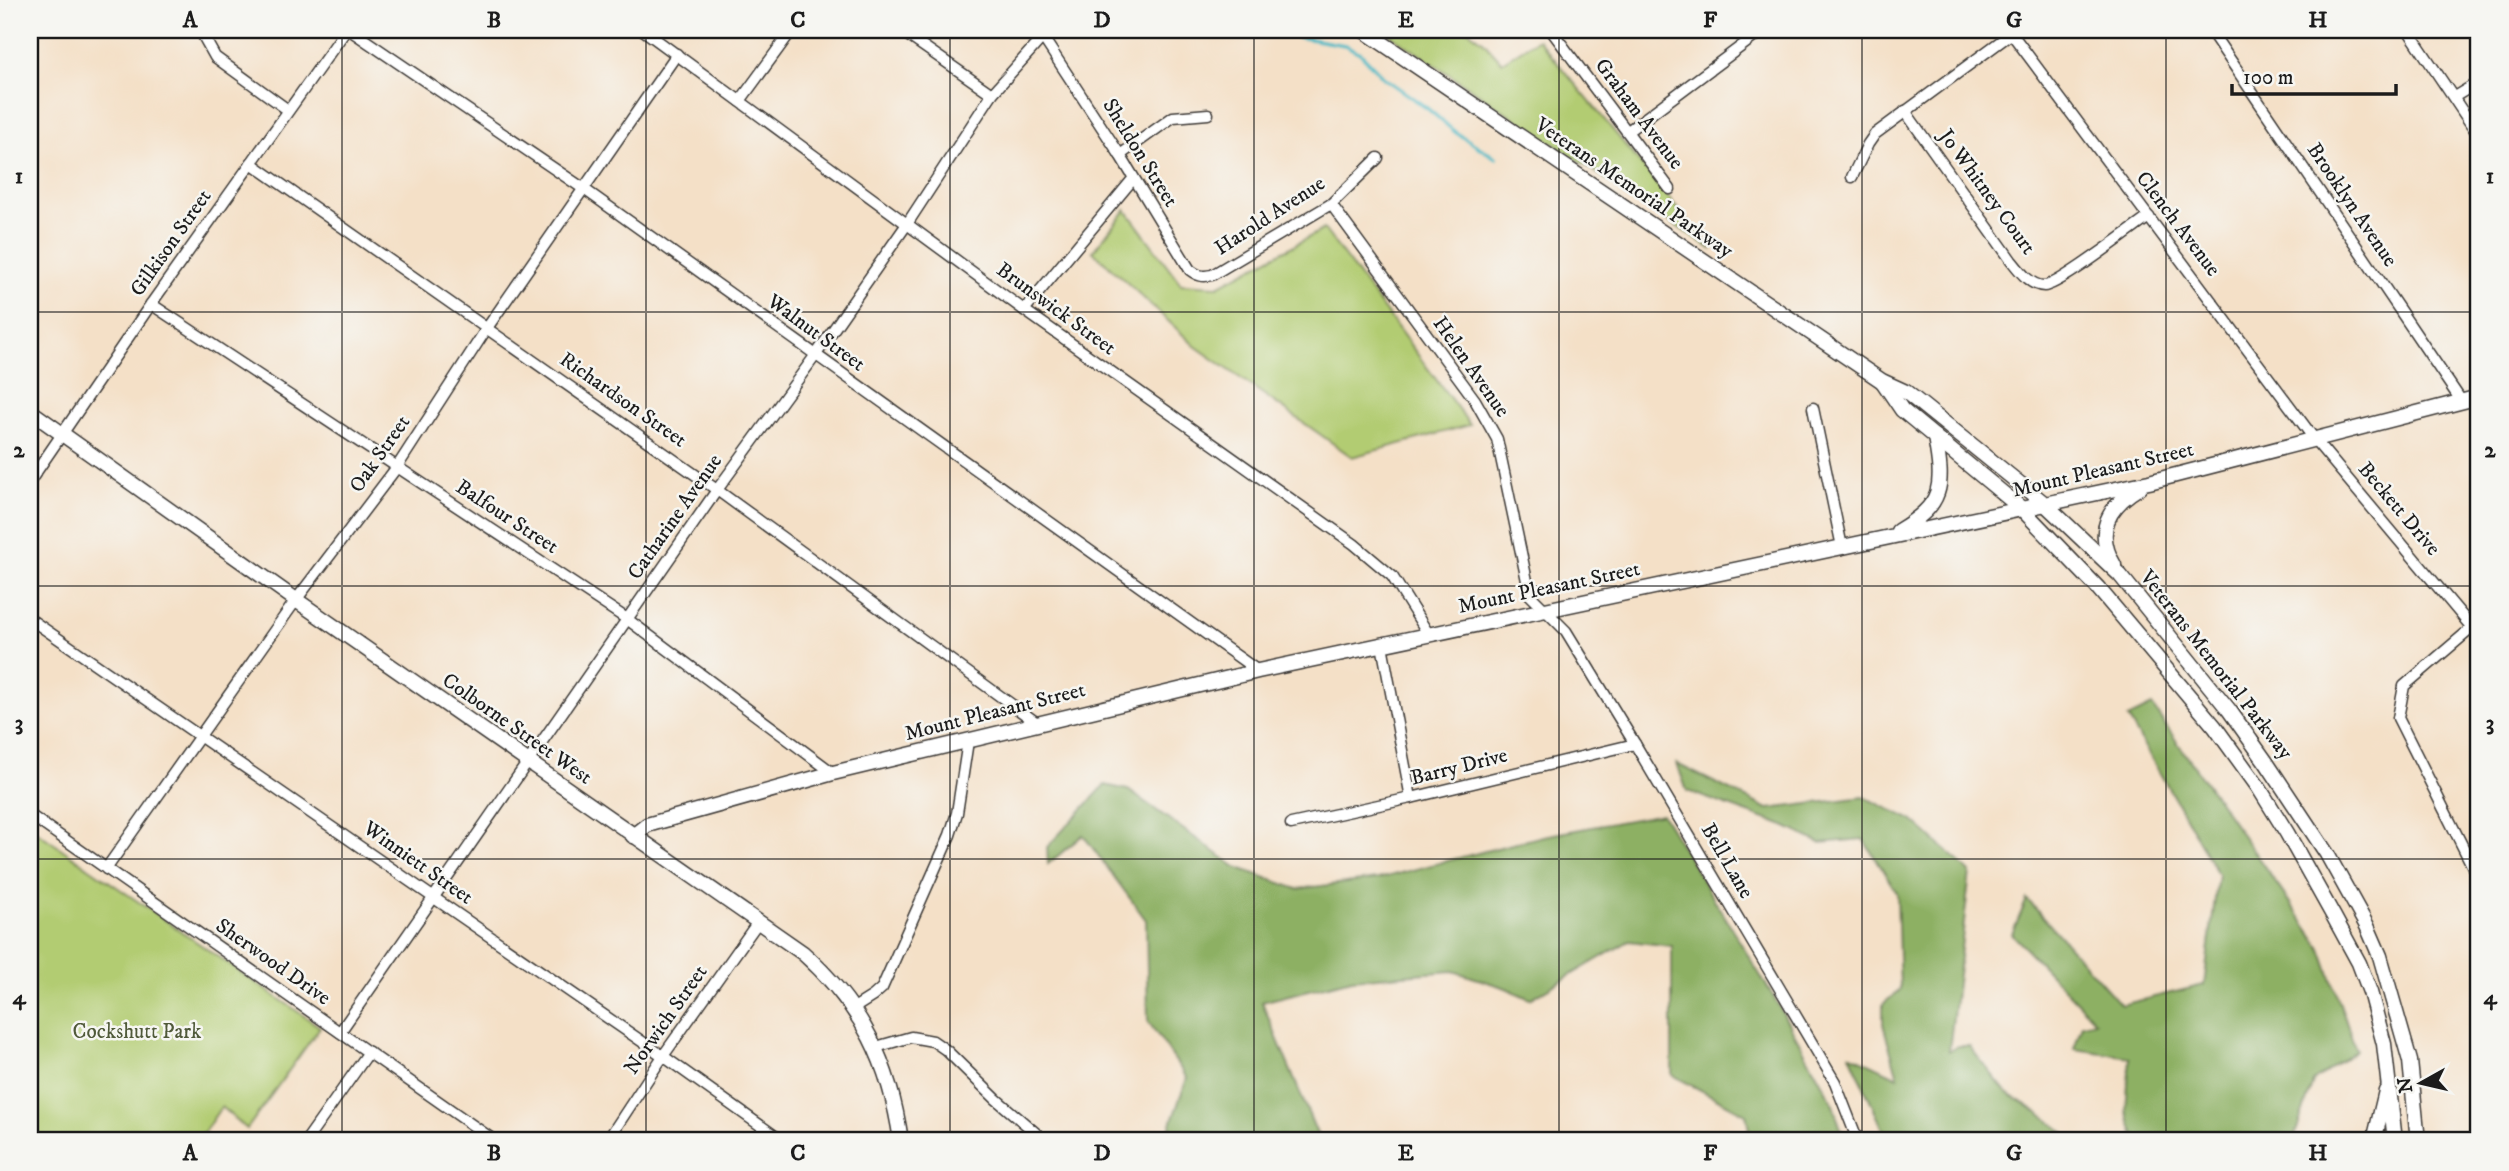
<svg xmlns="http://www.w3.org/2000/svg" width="2509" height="1171" font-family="'IM FELL DW Pica',serif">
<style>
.green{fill:#b2cc72;stroke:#677447;stroke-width:2}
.forest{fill:#8db064;stroke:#546640;stroke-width:2}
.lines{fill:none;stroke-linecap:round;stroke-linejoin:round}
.stream{stroke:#4ab8c4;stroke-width:3.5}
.street-casing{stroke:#3c3936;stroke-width:13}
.secondary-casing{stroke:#3c3936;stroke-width:17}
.street{stroke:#fff;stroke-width:10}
.secondary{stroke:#fff;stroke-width:14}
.grid{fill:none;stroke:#1c1c1c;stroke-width:2;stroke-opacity:0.55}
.labels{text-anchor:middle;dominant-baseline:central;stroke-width:5;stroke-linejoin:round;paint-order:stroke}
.street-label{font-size:21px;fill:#1c1c1c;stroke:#f6f6f2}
.park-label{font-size:21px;fill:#505a3a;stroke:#f6f6f2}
.neatline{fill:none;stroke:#1c1c1c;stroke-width:2.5}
.grid-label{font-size:23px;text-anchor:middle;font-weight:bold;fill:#1c1c1c}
</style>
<rect width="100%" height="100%" fill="#f6f6f2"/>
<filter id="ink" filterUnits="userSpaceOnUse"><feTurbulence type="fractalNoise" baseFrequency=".0143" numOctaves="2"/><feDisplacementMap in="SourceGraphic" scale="14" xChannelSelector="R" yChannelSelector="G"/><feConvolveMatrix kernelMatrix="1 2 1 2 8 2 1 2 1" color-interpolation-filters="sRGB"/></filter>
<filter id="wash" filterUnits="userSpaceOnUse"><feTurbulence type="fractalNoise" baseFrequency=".00686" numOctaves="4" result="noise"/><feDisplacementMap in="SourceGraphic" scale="28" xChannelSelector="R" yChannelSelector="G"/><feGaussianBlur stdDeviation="1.57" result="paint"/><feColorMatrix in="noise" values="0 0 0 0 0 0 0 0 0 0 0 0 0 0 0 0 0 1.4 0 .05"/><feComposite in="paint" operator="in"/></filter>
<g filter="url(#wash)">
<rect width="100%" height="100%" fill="#f4e0c7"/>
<g class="green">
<path d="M1383,30H1468L1483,41L1502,62L1538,39L1712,250Z"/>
<path d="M1126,210L1181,284L1218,286L1324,229L1470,425L1352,457L1195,346L1093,251Z"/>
<path d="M30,827L320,1027L247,1129L221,1107L198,1141H30Z"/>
</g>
<g class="forest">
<path d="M2152,706L2320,946L2356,1050L2313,1082L2293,1141H2137L2126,1110L2130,1057L2074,1049L2082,1024L2095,1021L2012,934L2027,899L2121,1005L2204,985L2218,874L2128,718Z"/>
<path d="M1677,764L1768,809L1864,797L1912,820L1970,872L1949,1051L1958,1046H1969L2006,1092L2048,1119L2074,1141H1888L1850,1054L1898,1077L1883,1024V1004L1900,990L1897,893L1863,839L1820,843L1784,826L1687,791Z"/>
<path d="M1105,785L1128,790L1236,867L1297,889L1378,879L1543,836L1662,814L1776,1001L1831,1099L1845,1141H1751L1746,1114L1672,1075V946L1629,941L1530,999L1506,988L1453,971L1352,979L1262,1002L1320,1141H1165L1187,1078L1148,1021L1146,920L1083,835L1048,864L1047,847Z"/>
</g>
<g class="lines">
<path class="stream" d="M1286,30L1298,37L1345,45L1360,53L1384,78L1428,109L1455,132L1496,158"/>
</g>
</g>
<g filter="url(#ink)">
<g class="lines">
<g class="street-casing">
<g id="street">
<path d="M350,30L584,189L1258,671"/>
<path d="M643,30L1024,310L1354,544L1392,576L1429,635"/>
<path d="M900,30L992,94"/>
<path d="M1551,30L1670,189"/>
<path d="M2009,30L2315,440L2479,636"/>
<path d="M2210,30L2462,402"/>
<path d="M2408,30L2479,136"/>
<path d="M201,32L215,57L288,110"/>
<path d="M1042,36L1120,155L1190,270C1198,276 1203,277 1212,275L1331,204L1378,158"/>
<path d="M2454,97L2479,82"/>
<path d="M740,101L792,30"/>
<path d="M1905,111L2011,260C2019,270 2030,286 2044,286C2058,286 2132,229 2149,217"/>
<path d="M1628,131L1763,30"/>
<path d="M1120,155L1173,117L1208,114"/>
<path d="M251,163L717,490L1037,723"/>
<path d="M1852,177L1868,144L1875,134L2012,33"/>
<path d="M1331,204L1475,400L1497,439L1530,595L1566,631L1635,744L1835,1082L1858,1141"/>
<path d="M151,304L627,619L833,773"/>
<path d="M1024,310L1133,179"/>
<path d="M1813,408L1842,547"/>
<path d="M30,481L151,304L346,30"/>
<path d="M30,619L663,1056L782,1141"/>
<path d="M2473,627L2404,686L2398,718L2479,879"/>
<path d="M1382,645L1411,798"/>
<path d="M30,815L495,1141"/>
<path d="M1291,824L1411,798L1635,744"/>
<path d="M106,869L296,600L397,467L487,328L677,54"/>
<path d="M854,1008L873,996L882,988L950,835L957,813L968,741"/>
<path d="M340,1032L717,490L815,356L907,224L992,94L1049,30"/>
<path d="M876,1047L911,1037L933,1041L946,1050L996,1099L1045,1141"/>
<path d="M306,1141L369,1052"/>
<path d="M607,1141L663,1056L758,922"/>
</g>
</g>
<g class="secondary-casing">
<g id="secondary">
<path d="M1363,30L1882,381L1906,392L2045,504L2120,575L2229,710L2266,762L2327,854L2367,926L2380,956L2410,1061L2418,1141"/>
<path d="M1883,382L1902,410L2022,509L2098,588L2215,727L2259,788L2287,833L2334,917L2359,963L2370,992L2384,1044L2395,1141"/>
<path d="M30,411L296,600L803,953C862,1006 890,1063 901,1141"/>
<path d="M1898,531C1944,504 1944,487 1935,437"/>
<path d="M2114,565C2094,531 2108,506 2140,487"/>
<path d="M633,836L647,825L833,773L1258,671L2149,482L2479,397"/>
<path d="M2374,1141L2386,1091"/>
</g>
</g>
<use href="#street" class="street"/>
<use href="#secondary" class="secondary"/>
</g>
</g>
<path class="grid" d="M342,30V1141M646,30V1141M950,30V1141M1254,30V1141M1559,30V1141M1862,30V1141M2166,30V1141M30,312H2479M30,586H2479M30,859H2479"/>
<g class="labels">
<g class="street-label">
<text transform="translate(1639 114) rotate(53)">Graham Avenue</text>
<text transform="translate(1140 153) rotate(58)">Sheldon Street</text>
<text transform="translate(1634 188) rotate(34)">Veterans Memorial Parkway</text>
<text transform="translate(1987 192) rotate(54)">Jo Whitney Court</text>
<text transform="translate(2352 205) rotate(56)">Brooklyn Avenue</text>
<text transform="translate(1270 216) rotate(-33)">Harold Avenue</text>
<text transform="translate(2178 224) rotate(53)">Clench Avenue</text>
<text transform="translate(171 243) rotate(-55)">Gilkison Street</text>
<text transform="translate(1056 309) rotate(36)">Brunswick Street</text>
<text transform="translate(816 333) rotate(36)">Walnut Street</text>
<text transform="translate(1471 367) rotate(55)">Helen Avenue</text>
<text transform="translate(623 400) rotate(35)">Richardson Street</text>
<text transform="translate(380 454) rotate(-55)">Oak Street</text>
<text transform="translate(2103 470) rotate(-13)">Mount Pleasant Street</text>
<text transform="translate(2399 509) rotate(50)">Beckett Drive</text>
<text transform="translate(507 517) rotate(33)">Balfour Street</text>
<text transform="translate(675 517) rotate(-55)">Catharine Avenue</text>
<text transform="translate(1549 588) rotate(-12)">Mount Pleasant Street</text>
<text transform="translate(2216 665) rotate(52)">Veterans Memorial Parkway</text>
<text transform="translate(995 712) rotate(-14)">Mount Pleasant Street</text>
<text transform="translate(517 729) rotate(35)">Colborne Street West</text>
<text transform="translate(1459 767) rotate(-14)">Barry Drive</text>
<text transform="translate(1727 861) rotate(60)">Bell Lane</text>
<text transform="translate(418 863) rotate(35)">Winniett Street</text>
<text transform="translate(273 962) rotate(35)">Sherwood Drive</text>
<text transform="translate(666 1020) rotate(-55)">Norwich Street</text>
</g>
<g class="park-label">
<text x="137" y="1032">Cockshutt Park</text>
</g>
</g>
<rect width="2509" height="1171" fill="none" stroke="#f6f6f2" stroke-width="77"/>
<g transform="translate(2421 1083) rotate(262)" stroke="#f6f6f2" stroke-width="5" paint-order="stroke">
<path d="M0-5L12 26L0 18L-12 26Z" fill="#1c1c1c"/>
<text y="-10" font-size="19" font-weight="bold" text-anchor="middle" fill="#1c1c1c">N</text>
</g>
<path d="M2232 84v10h164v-10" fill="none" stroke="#1c1c1c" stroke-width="3.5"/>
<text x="2243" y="84" font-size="21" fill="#1c1c1c" stroke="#f6f6f2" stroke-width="5" paint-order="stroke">100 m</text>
<rect x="38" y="38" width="2432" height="1094" class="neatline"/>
<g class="grid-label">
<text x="190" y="27">A</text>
<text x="494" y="27">B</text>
<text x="798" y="27">C</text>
<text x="1102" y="27">D</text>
<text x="1406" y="27">E</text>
<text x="1710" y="27">F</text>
<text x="2014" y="27">G</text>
<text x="2318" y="27">H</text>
<text x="19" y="183">1</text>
<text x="2490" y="183">1</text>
<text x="19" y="457">2</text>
<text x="2490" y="457">2</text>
<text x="19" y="730">3</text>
<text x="2490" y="730">3</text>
<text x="19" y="1004">4</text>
<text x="2490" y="1004">4</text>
<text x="190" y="1160">A</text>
<text x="494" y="1160">B</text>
<text x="798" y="1160">C</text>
<text x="1102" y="1160">D</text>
<text x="1406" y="1160">E</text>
<text x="1710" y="1160">F</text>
<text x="2014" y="1160">G</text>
<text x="2318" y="1160">H</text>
</g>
</svg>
